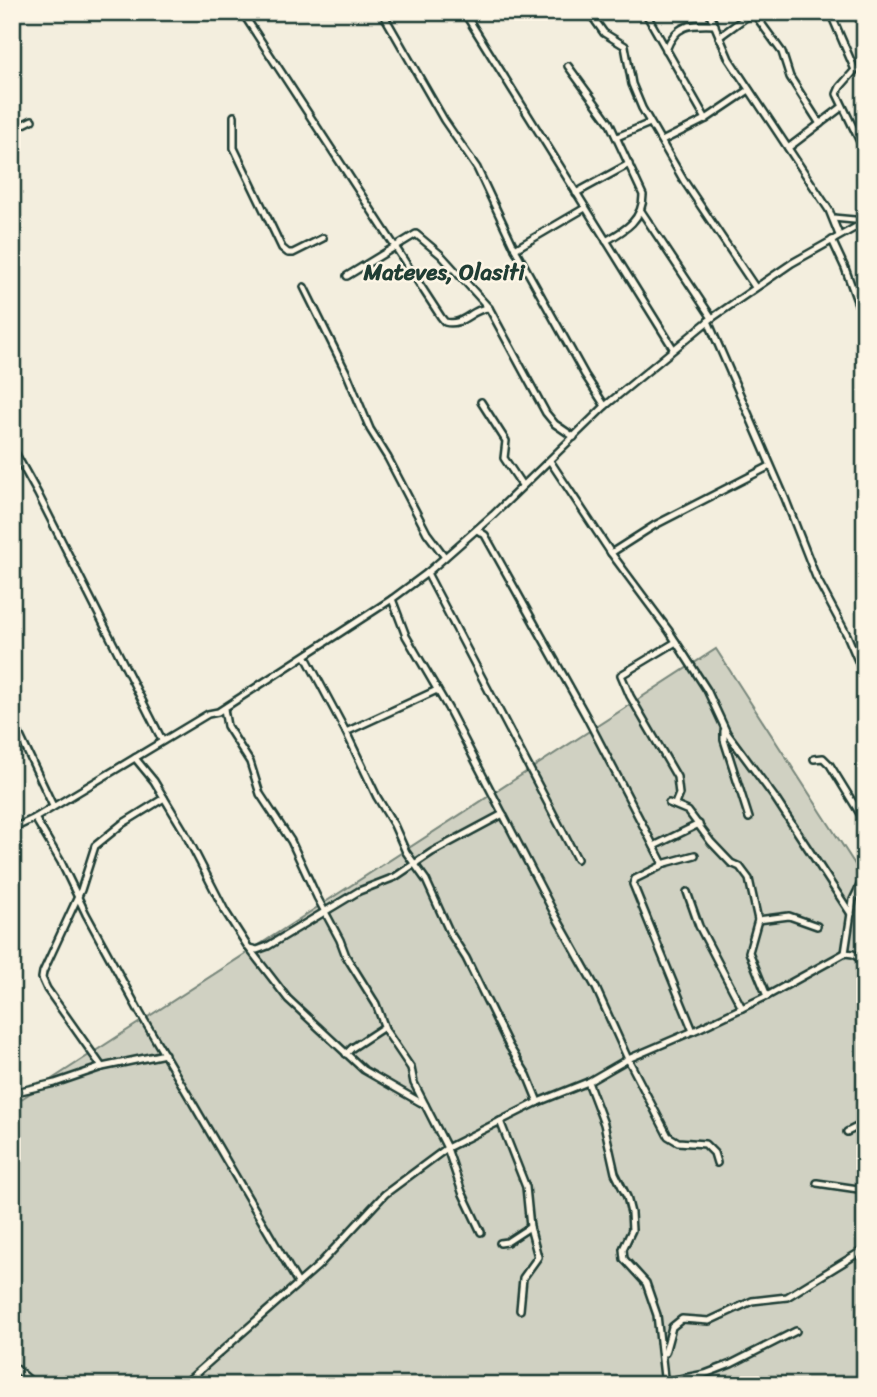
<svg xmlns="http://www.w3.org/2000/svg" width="877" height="1397" font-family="Sriracha,sans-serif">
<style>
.green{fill:#d0d1c2;stroke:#78877b;stroke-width:2}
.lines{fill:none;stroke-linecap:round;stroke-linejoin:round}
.minor-casing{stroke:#1f3d34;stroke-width:10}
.minor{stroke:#fcf5e5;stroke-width:5}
.labels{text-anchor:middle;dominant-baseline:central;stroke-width:5;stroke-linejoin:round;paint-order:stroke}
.neighbourhood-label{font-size:23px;font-weight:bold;fill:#1f3d34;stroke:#fcf5e5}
</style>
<rect width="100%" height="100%" fill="#f3eede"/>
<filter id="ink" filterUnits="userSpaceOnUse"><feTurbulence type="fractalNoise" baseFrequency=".0143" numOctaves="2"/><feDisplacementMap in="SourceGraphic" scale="14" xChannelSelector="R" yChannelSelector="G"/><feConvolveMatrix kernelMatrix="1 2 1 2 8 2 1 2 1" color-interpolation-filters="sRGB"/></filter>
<g filter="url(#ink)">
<path class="green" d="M716,649L865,880V1385H12V1105Z"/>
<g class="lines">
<g class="minor-casing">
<g id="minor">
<path d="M242,12L441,317L445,322C463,327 472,308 489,308L546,413L555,424L574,437"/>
<path d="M382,12L444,120L477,168L515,249L585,375L605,406"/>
<path d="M464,12L673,348"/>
<path d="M589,12L604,33L625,46L632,84L642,108L684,181L755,287"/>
<path d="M645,12L706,119"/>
<path d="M709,12L729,59L829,210L839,235"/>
<path d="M753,12L782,52L790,77L820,124"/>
<path d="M830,12L855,70L840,87L837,94L865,152"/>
<path d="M719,37L753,12"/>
<path d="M666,50C676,24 689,24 715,25"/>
<path d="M568,66L609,122L643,195C643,220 625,230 606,241"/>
<path d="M234,116V148L282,248L288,253H293L323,238"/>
<path d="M12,130L32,120"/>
<path d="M617,137L650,123"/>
<path d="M662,141L706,119L749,90"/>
<path d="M788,148L842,107"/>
<path d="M576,193L629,164"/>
<path d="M641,211L712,318"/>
<path d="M833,218L865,221"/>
<path d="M832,240L845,268L865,323"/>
<path d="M515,249L585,208"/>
<path d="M347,276L416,234L441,255L489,308"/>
<path d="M304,287L347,374L370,429L388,458L427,533L445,557"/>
<path d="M708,321L785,498L816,577L847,635L865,677"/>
<path d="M481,402L506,441L504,458L522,485"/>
<path d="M12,447L38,494L162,740"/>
<path d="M550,461L611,553L669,631L707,690L727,733L775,798L851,914"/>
<path d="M477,530L485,535L586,716L662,862L661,866L635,879L633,884L693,1031"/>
<path d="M611,553L655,525L770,466"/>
<path d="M427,573L577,859"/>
<path d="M392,599L406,636L448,708L554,913L596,988L628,1059L668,1136L678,1142L705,1144L714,1153L717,1163"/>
<path d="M306,657L346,732L377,797L394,825L406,852L426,880L450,933L466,958L509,1046L527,1075L538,1102"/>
<path d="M224,709L227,726L250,762L260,794L291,841L317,897L340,940L346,956L376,1004L386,1031L411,1068L414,1083L447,1148L462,1192L481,1232"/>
<path d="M12,719L53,806"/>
<path d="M724,731V740L749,818"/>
<path d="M346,732L437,690"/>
<path d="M135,758L154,781L184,831L225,911L248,947L288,999L364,1070L425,1105"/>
<path d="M814,759L823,758L830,765L865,822"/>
<path d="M669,803L688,811L711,842L731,863L740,867L749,879L758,920L749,952L767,996"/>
<path d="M675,804L679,794L677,777L630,696L621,675L676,642"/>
<path d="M35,818L61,862L86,914L140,1013L298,1283"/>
<path d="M12,829L35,818L208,714L218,712L392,599L427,573L493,515L605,406L712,318L792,263L865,222"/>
<path d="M654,846L699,824"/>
<path d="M662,864L695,855"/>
<path d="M687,892L699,926L742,1008"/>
<path d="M758,920L789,916L817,926"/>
<path d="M249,948L257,950L268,946L359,891L395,877L432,852L503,814"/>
<path d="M845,953L853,900L865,875"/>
<path d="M346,1054L352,1048L384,1027"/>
<path d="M102,1067L47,989L42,978L43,972L81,890L95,846L122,824L164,798"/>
<path d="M588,1082L604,1124L615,1173L627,1197L631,1213L632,1230L623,1249L624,1259L646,1283L657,1315L664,1377L662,1385"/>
<path d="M12,1093L55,1083L102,1067L165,1054"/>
<path d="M500,1121L526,1187L530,1227L538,1257L523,1278L520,1310"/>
<path d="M847,1132L865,1123"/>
<path d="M817,1183L865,1190"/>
<path d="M500,1243L507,1242L530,1227"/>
<path d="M665,1353L672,1327L682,1319L709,1321L752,1301L787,1297L865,1249"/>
<path d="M12,1365L35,1385"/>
<path d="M664,1382L705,1374L731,1364L796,1331"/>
<path d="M183,1385L318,1266L385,1194L447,1148L538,1102L588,1082L628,1059L698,1029L767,996L845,953L853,954L865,962"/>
</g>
</g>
<use href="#minor" class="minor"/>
</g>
</g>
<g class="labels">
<g class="neighbourhood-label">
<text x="444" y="272">Mateves, Olasiti</text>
</g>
</g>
<rect width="877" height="1397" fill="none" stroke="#fcf5e5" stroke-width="42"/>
<rect x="21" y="21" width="835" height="1355" fill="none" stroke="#1f3d34" stroke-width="2.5" filter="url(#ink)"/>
</svg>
